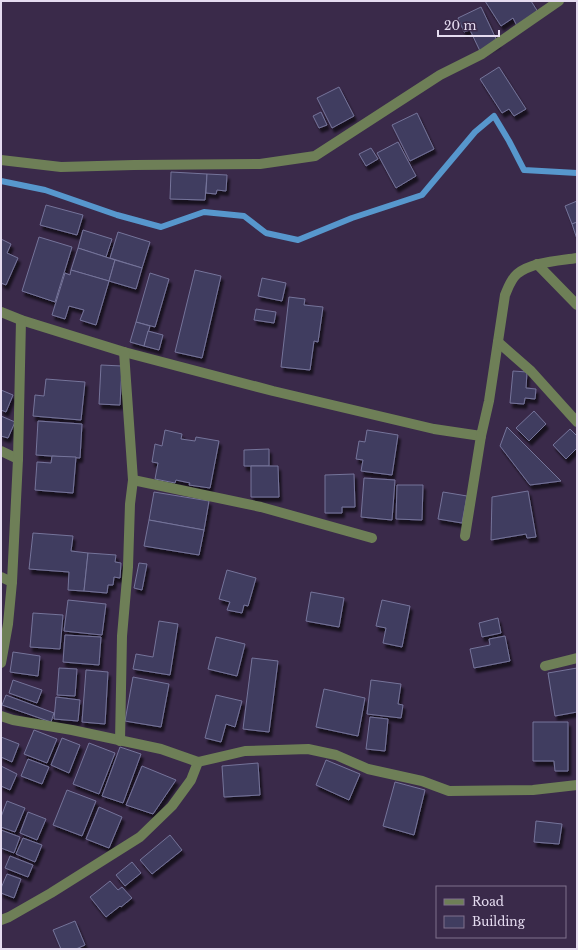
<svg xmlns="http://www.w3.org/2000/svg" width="578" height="950" font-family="'Libre Baskerville',serif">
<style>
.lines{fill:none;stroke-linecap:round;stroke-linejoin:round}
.stream{stroke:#5797cd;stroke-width:6}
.building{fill:#403d60;stroke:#75749a;filter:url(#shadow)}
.minor{stroke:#6e7f57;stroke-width:10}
</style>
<defs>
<filter id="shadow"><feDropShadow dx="2.5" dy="4.5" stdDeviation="1" flood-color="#0009"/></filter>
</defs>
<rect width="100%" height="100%" fill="#3a2a4a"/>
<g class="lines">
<path class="stream" d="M1,181L45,190L117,215L161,227L204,212L244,216L266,233L298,240L352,218L422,195L475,132L494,116L509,141L524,170L577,173"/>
</g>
<g class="building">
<path d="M485,1H531L538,12L517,26L513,18L501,26Z"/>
<path d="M481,7L498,43L480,51L470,30L464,32L458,18Z"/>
<path d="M499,67L526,109L514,116L509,109L502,113L480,79Z"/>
<path d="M339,87L354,116L332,128L317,98Z"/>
<path d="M321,112L327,125L319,128L313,116Z"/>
<path d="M417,113L434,149L410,161L392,125Z"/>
<path d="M398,142L416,176L396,188L377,153Z"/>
<path d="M371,148L378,159L366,166L359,154Z"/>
<path d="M171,172L207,174L205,200L170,199Z"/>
<path d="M207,174L227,175L226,191L217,190L216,194L206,193Z"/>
<path d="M577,201V222L572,224L565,206Z"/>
<path d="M46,205L83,215L77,235L40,225Z"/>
<path d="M577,222V239L572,224Z"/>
<path d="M83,230L112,239L106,257L78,248Z"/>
<path d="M118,232L150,242L142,268L110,258Z"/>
<path d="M39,237L72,247L55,302L22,291Z"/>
<path d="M1,239L11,244L7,253L18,258L6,285L1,283Z"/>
<path d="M78,248L115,260L109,281L71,270Z"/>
<path d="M115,260L142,268L136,289L109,281Z"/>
<path d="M71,270L109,281L96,325L80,320L84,310L69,306L65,319L52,315L65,273L70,275Z"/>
<path d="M195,270L221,276L202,358L175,352Z"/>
<path d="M150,273L169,279L155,327L136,322Z"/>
<path d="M262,278L286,283L282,301L258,296Z"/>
<path d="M289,297L305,299L304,305L323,307L318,342L314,341L310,370L281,367Z"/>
<path d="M256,309L276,312L274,323L254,320Z"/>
<path d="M136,322L150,326L144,346L130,342Z"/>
<path d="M148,331L163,335L159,350L144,346Z"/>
<path d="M101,365L122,366L120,405L99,404Z"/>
<path d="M513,371L527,372L526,388L536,389L535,399L525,398L524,404L510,403Z"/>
<path d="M46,379L85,382L81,420L33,416L35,395L44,396Z"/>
<path d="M1,390L13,395L6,412L1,410Z"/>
<path d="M534,411L546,424L529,441L516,428Z"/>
<path d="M1,416L15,422L8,438L1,436Z"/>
<path d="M38,421L82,424L80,458L36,455Z"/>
<path d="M507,427L561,481L530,485L500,446Z"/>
<path d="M570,429L577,436V448L566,459L553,445Z"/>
<path d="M165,430L182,434L181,439L195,441L196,437L219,441L210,488L189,485L190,483L176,480L175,483L155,479L158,463L152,462L155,444L162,446Z"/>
<path d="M367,430L398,435L392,475L361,471L363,460L356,459L359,441L365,442Z"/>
<path d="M269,449V466H244V450Z"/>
<path d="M52,456L76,457L73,493L35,490L37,462L51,463Z"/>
<path d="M251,466H278L279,497H251Z"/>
<path d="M354,474L355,507H342V513H325V475Z"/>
<path d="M364,478L395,480L392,520L361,517Z"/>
<path d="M397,485H423L422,520L396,519Z"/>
<path d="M528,491L536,537L527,538L526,534L491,540L492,497Z"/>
<path d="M154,492L209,501L204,530L149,520Z"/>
<path d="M443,492L467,496L462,523L438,519Z"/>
<path d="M149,520L204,530L199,555L144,546Z"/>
<path d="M33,533L73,536L71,551L88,553L84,591L68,590L69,572L29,569Z"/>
<path d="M88,553L116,555L115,562L121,563L120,578L114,577L113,585H108L107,593L84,591Z"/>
<path d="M139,563L147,564L142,590L134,588Z"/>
<path d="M227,570L256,578L248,606L244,605L242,613L227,610L230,602L219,599Z"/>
<path d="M311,592L344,598L339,627L306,621Z"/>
<path d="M68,600L106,604L102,635L64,631Z"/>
<path d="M382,600L410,606L402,647L383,643L386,628L376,626Z"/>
<path d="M33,613L63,615L60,649L30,647Z"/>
<path d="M498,618L501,633L482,637L479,623Z"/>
<path d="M159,621L178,624L170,675L133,669L136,654L153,657Z"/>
<path d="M65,635L101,637L99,665L63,662Z"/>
<path d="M505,636L510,661L474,668L470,649L490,645L489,639Z"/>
<path d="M216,637L245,644L237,676L208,669Z"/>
<path d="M13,652L40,656L38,676L10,672Z"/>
<path d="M252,658L278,661L269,732L243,729Z"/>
<path d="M59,668L77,669L75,696L57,695Z"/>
<path d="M577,668V712L555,716L548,673Z"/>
<path d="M86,670L108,672L105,724L82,722Z"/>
<path d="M133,677L169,684L161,727L125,721Z"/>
<path d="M13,680L42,690L37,703L9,693Z"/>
<path d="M371,680L401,684L398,704L403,705L401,718L367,714Z"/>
<path d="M324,689L365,698L358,736L316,727Z"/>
<path d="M6,695L54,713L51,722L2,705Z"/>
<path d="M216,695L242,701L235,727L226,724L221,742L205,738Z"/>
<path d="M56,697L80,700L78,721L54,719Z"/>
<path d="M370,717L388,719L385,751L366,749Z"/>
<path d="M533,722H568V771H555L554,761H533Z"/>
<path d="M34,730L57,739L47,763L24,754Z"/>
<path d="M1,737L19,744L12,762L1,757Z"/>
<path d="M62,738L80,745L69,773L51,765Z"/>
<path d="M89,743L115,753L99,794L73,784Z"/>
<path d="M120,747L141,754L123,803L102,796Z"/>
<path d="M28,759L49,767L42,784L21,776Z"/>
<path d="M326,760L360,774L349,800L316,785Z"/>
<path d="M258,763L260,795L224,797L222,766Z"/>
<path d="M1,766L17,774L10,790L1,786Z"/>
<path d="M142,766L176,780L153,814L126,805Z"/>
<path d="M395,782L425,790L414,835L383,826Z"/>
<path d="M67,790L96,801L82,836L53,825Z"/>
<path d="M7,801L25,808L15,832L1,827V817Z"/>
<path d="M99,807L122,817L109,848L86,839Z"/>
<path d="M28,812L46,819L37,840L20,833Z"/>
<path d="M536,821L562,824L559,844L534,842Z"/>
<path d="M1,830L20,837L14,853L1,848Z"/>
<path d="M170,835L182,850L152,874L140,860Z"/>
<path d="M23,838L42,845L35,862L16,854Z"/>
<path d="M10,856L33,865L28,877L5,868Z"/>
<path d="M132,862L141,873L125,886L116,875Z"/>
<path d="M7,874L21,879L14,898L1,893V888Z"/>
<path d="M110,881L118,890L122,887L132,898L121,907L120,906L106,917L90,897Z"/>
<path d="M75,921L85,945L76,949H61L53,930Z"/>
</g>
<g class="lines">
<g class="minor">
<path d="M1,160L61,167L134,165L260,164L315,156L440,75L482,54L559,1"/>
<path d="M537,264L577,305"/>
<path d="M1,312L21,320L124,352L273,391L434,429L481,436L489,401L505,295C508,288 511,279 517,274C532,262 558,261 577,258"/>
<path d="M498,342L531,371L577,422"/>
<path d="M1,451L18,459"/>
<path d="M133,480L261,507L372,538"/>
<path d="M465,536L481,436"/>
<path d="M1,577L12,582"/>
<path d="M1,663L8,624L12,582L18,459L21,320"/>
<path d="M545,666L577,658"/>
<path d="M1,716L13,720L72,730L161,749L198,762L245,751L308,749L336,755L368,769L422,781L449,791L533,790L577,785"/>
<path d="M120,741L122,636L128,567L130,504L133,480L124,352"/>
<path d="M1,920L9,917L51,893L140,837L172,806L191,780L198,762"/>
</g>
</g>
<rect width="578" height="950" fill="none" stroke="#e5dcf0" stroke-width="4"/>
<rect x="436" y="886" width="130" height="52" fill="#3a2a4a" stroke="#7e718c"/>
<rect x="444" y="899" width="20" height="6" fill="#6e7f57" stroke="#7e718c"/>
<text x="472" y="906" font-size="12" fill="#e5dcf0">Road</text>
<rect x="444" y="916" width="20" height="12" fill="#403d60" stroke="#7e718c"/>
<text x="472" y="926" font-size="12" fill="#e5dcf0">Building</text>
<path d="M438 30v6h61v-6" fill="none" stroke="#e5dcf0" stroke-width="2"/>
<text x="444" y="30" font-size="12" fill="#e5dcf0" stroke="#3a2a4a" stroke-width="3" paint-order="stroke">20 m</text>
</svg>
